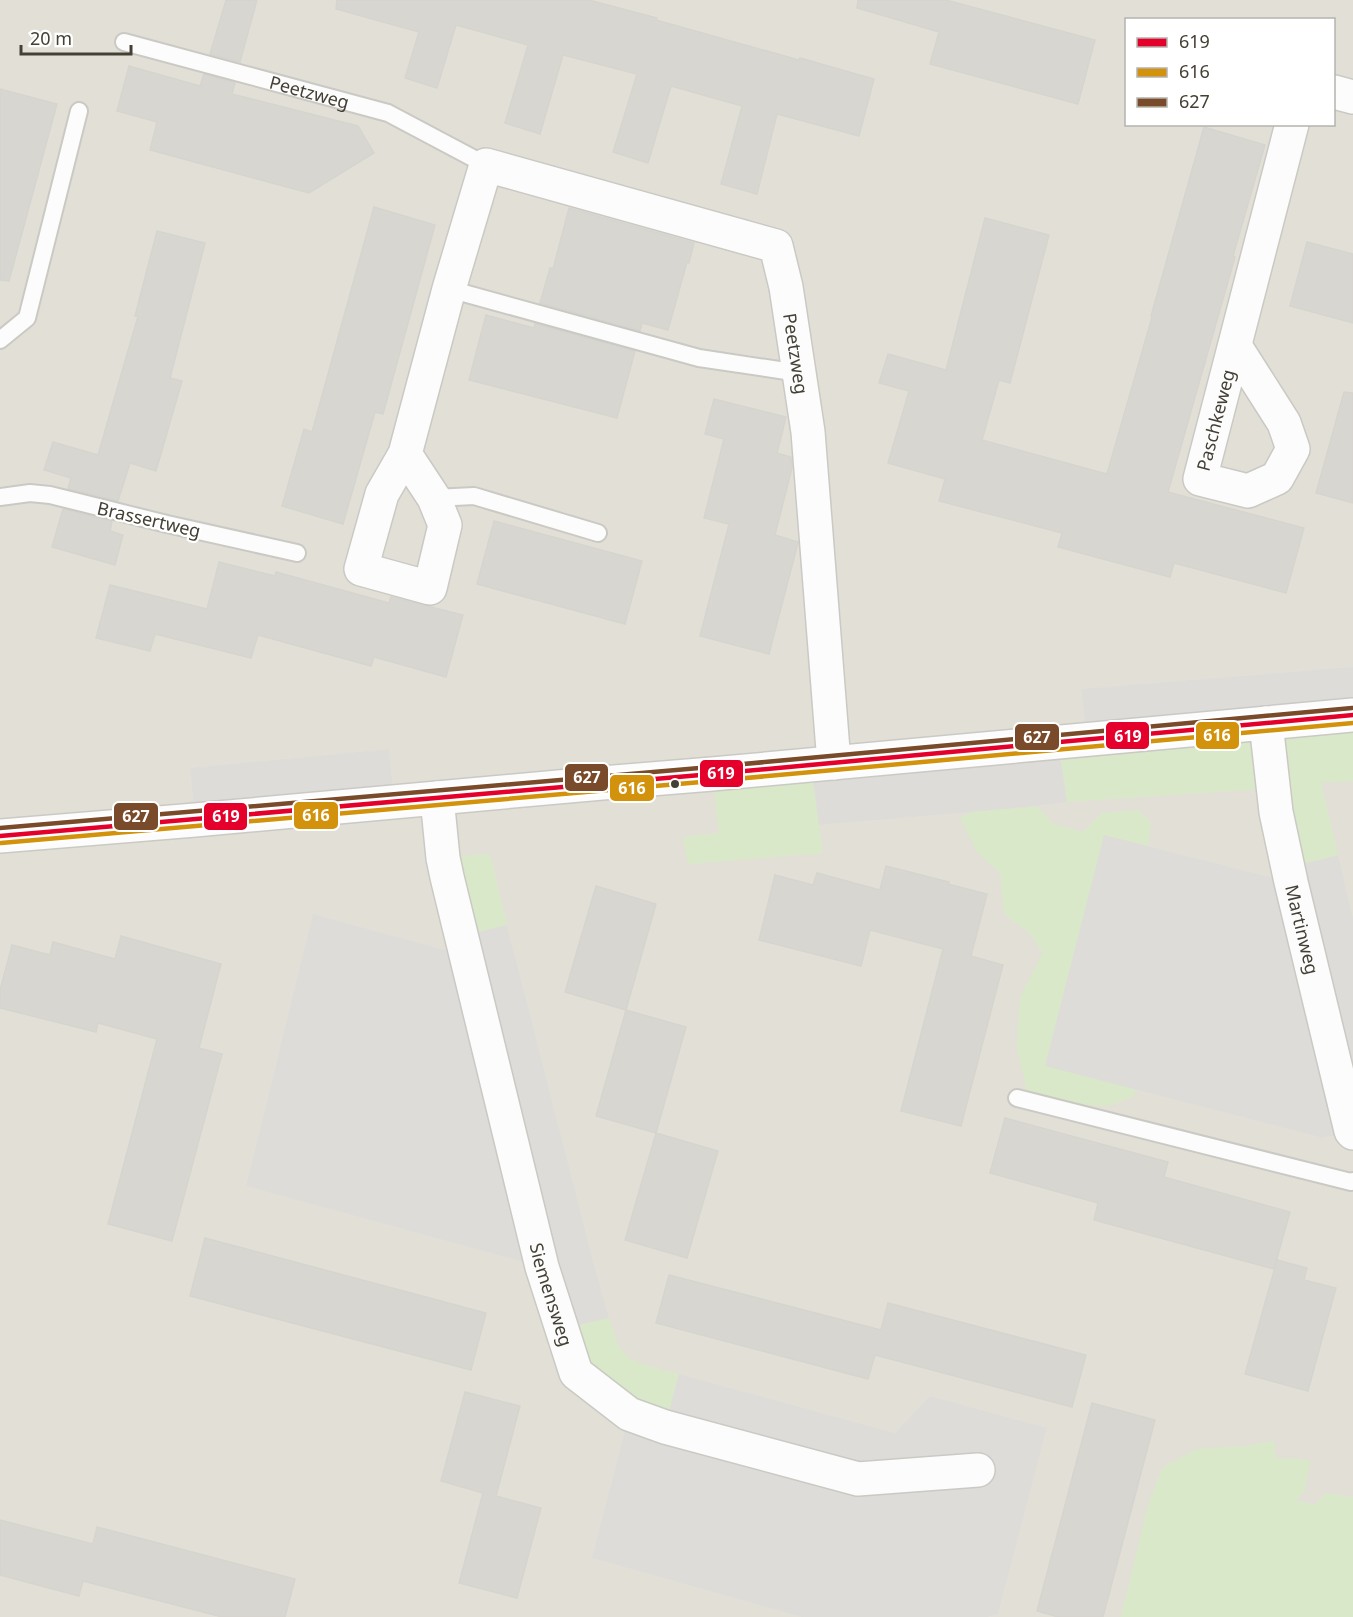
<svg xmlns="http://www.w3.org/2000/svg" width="1353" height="1617" font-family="'Noto Sans',sans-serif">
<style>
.residential{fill:#e2e0d6;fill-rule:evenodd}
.green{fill:#d8e8c9}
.parking{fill:#dedcd8}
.building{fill:#d8d6d0;stroke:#d6d4ce;stroke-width:1.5}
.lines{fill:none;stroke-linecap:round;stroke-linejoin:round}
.lane-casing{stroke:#cac9c4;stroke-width:20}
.street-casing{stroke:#cac9c4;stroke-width:36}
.lane{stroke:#fcfcfc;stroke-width:16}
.street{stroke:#fcfcfc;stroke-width:33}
.bus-1-casing{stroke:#fff;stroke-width:9}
.bus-2-casing{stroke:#fff;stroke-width:9}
.bus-3-casing{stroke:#fff;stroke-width:9}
.bus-1{stroke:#e4002b;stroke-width:4.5}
.bus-2{stroke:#d3920b;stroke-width:4.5}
.bus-3{stroke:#7a4b2a;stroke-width:4.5}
.bus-dot{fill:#444035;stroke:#fff;stroke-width:2}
.labels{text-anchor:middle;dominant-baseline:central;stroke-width:4.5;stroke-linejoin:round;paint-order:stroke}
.street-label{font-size:18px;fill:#444035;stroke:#fff}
.line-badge{stroke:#fff;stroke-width:2}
.badge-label{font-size:16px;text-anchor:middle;font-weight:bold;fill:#fff}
</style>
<rect width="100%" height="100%" fill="#eeede8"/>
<path class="residential" d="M0,0H1353V1617H0ZM1126,20H1334V124H1126Z"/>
<g class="green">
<path d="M1353,715V781L1321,783L1338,855L1288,868L1274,788L1067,802L1058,742Z"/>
<path d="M811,765L823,853L688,864L683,837L719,833L712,774Z"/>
<path d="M1022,792L1054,824L1083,832L1102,813L1138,810L1151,823L1147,851L1133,1075L1135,1096L1108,1106L1068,1105L1027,1091L1017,1047L1020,998L1043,953L1028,931L1011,920L1004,913L1000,873L977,852L960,818L993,800Z"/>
<path d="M490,854L507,925L462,936L443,858Z"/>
<path d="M609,1318C613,1331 617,1348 628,1357C636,1364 667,1371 679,1374L665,1427L629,1414L562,1329Z"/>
<path d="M1275,1441V1458L1310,1460L1304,1493L1295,1500L1315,1505L1326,1493L1353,1497V1617H1120L1122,1613L1148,1505L1162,1468L1197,1449L1247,1446Z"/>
</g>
<g class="parking">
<path d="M1353,667V715L1087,739L1081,689Z"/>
<path d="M1058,742L1067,802L1028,807L819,825L811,765Z"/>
<path d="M389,749L394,801L195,820L190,768Z"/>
<path d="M1104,835L1290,882L1288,868L1338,855L1353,918V1086L1351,1131L1323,1138L1045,1066Z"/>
<path d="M313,914L466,956L462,936L507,925L593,1261L609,1318L562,1329L542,1267L246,1186Z"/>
<path d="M679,1374L895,1433L930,1396L1047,1428L998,1614L987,1617H802L592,1558L629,1414L665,1427Z"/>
</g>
<g class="building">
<path d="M226,0H257L240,62L210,54Z"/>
<path d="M337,0H589L657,18L656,20L799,60L800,58L874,79L859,136L777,114L757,194L721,184L742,106L671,86L648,163L613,152L637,74L563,55L540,134L505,123L528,45L456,25L437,88L405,78L419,32L336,9Z"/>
<path d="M858,0H946L1095,40L1078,104L930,64L939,32L857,8Z"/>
<path d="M129,66L200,86L204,74L235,83L232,94L358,126L374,153L309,193L150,150L157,122L117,111Z"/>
<path d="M0,89L57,104L9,281L0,280Z"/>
<path d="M1204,127L1265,145L1233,256L1235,257L1168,492L1304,528L1286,593L1174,563L1170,577L1058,547L1062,533L939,501L945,479L888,463L909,391L879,383L888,354L946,370L985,218L1049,235L1010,383L999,380L982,440L1107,474L1152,317L1151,316Z"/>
<path d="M374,207L435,225L383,414L375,412L343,524L282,506L304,429L312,432Z"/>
<path d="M569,208L694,243L689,263L687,262L668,330L642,323L640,331L540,303L550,268L553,269Z"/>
<path d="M157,231L205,243L170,378L182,381L156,471L130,463L118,501L68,489L71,478L44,470L53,442L98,455L138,316H135Z"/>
<path d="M1307,242L1353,254V323L1290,306Z"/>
<path d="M486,315L534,328L535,324L635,351L617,418L469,380Z"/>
<path d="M1344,392L1353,393V503L1316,493Z"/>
<path d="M714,399L786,417L777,453L791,457L792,468L775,535L798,542V543L769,654L700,636L729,524L704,518L724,439L705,434Z"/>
<path d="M63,509L112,521L110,531L123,535L115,565L52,547Z"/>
<path d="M494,521L642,561L625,624L477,584Z"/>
<path d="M219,562L275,576L276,572L389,603L391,597L463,615L446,677L374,657L371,666L258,635L251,658L155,634L150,651L96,638L110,585L207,609Z"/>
<path d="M886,866L949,882L948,884L987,894L971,956L1003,965L961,1126L901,1111L943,949L870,930L861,966L759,940L775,875L813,885L817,873L880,890Z"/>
<path d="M596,886L656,904L626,1010L565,992Z"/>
<path d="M121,936L221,964L199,1048L222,1054L172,1241L108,1224L157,1039L98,1023L96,1032L0,1008V990L12,945L50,955L53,942L115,959Z"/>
<path d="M626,1010L686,1027L656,1133L596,1116Z"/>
<path d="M1005,1118L1168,1162L1164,1177L1290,1212L1274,1269L1094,1220L1098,1203L990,1173Z"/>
<path d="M656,1133L718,1151L687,1258L625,1240Z"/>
<path d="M205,1238L486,1313L471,1370L190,1296Z"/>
<path d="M1277,1260L1307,1268L1304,1280L1336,1288L1308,1391L1245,1374Z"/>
<path d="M669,1275L881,1330L888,1303L1086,1355L1072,1407L875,1355L868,1379L656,1323Z"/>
<path d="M465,1392L520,1406L496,1496L541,1508L517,1598L459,1583L483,1493L441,1481Z"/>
<path d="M1092,1403L1155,1420L1103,1617H1058L1037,1611Z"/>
<path d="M0,1520L93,1544L97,1527L295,1579L285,1617H222L83,1581L79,1596L0,1575Z"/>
</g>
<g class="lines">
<g class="lane-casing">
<g id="lane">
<path id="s1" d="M124,42L388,113L486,165"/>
<path d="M449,289L699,358L799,373"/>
<path d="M0,340L27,318L79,111"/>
<path d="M0,497L30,493L50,495L167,524L297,553"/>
<path d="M434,498L474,496L598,533"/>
<path d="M1017,1098L1351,1182L1353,1181"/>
</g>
</g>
<g class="street-casing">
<g id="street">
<path d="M1334,92L1353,97"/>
<path id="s2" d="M1235,346L1284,423L1293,449L1277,478L1248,491L1200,479L1292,124"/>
<path id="s3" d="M405,454L434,498L445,525L430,588L361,569L382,494L405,454L449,289L486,165L776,246L786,287L808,432L834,763"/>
<path id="s4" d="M1266,723L1276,812L1291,882L1351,1131L1353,1133"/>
<path id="s5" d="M437,798L443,858L447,877L542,1267L576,1373L629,1414L665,1427L858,1479L978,1470"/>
<path d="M0,836L195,820L602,783L712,774L1353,715"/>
</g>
</g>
<use href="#lane" class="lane"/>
<use href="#street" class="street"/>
<g class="bus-1-casing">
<path id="bus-1" d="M0,836L712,774L1353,715"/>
</g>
<g class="bus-2-casing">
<path id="bus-2" d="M1,843L713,781L1353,723"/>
</g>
<g class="bus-3-casing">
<path id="bus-3" d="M0,828L711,767L1352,708"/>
</g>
<use href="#bus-1" class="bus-1"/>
<use href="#bus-2" class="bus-2"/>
<use href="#bus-3" class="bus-3"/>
</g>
<circle class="bus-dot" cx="675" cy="784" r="5"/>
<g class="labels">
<g class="street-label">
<text stroke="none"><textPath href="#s1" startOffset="192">Peetzweg</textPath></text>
<text stroke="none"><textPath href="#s3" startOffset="1053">Peetzweg</textPath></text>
<text stroke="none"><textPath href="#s2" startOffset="294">Paschkeweg</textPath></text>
<text transform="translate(149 519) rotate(13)">Brassertweg</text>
<text stroke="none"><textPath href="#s4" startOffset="210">Martinweg</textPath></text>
<text stroke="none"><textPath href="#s5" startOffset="510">Siemensweg</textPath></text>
</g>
</g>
<g class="line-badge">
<rect x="1195" y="721" width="45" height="29" rx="6" fill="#d3920b"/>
<rect x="1105" y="721" width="45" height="29" rx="6" fill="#e4002b"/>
<rect x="1014" y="723" width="46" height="28" rx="6" fill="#7a4b2a"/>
<rect x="699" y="759" width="45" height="29" rx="6" fill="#e4002b"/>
<rect x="564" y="763" width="45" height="29" rx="6" fill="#7a4b2a"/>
<rect x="609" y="774" width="46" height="28" rx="6" fill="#d3920b"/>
<rect x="293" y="801" width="46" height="29" rx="6" fill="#d3920b"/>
<rect x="113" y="802" width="46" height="29" rx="6" fill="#7a4b2a"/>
<rect x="203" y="802" width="45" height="29" rx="6" fill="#e4002b"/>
</g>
<g class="badge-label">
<text x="1217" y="741">616</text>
<text x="1128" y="742">619</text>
<text x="1037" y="743">627</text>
<text x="721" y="779">619</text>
<text x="587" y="783">627</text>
<text x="632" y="794">616</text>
<text x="316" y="821">616</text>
<text x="136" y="822">627</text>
<text x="226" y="822">619</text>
</g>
<rect x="1125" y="18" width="210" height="108" fill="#ffffff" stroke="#b4b3ae" stroke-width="1.5"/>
<rect x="1137" y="38" width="30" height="9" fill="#e4002b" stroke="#b4b3ae" stroke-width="1.5"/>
<text x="1179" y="48" font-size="18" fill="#444035">619</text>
<rect x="1137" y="68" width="30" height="9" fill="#d3920b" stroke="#b4b3ae" stroke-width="1.5"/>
<text x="1179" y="78" font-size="18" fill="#444035">616</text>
<rect x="1137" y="98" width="30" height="9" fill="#7a4b2a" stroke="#b4b3ae" stroke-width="1.5"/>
<text x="1179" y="108" font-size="18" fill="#444035">627</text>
<path d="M21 45v9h110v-9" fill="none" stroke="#444035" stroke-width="3"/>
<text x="30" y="45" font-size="18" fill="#444035" stroke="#ffffff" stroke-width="4.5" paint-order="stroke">20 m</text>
</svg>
